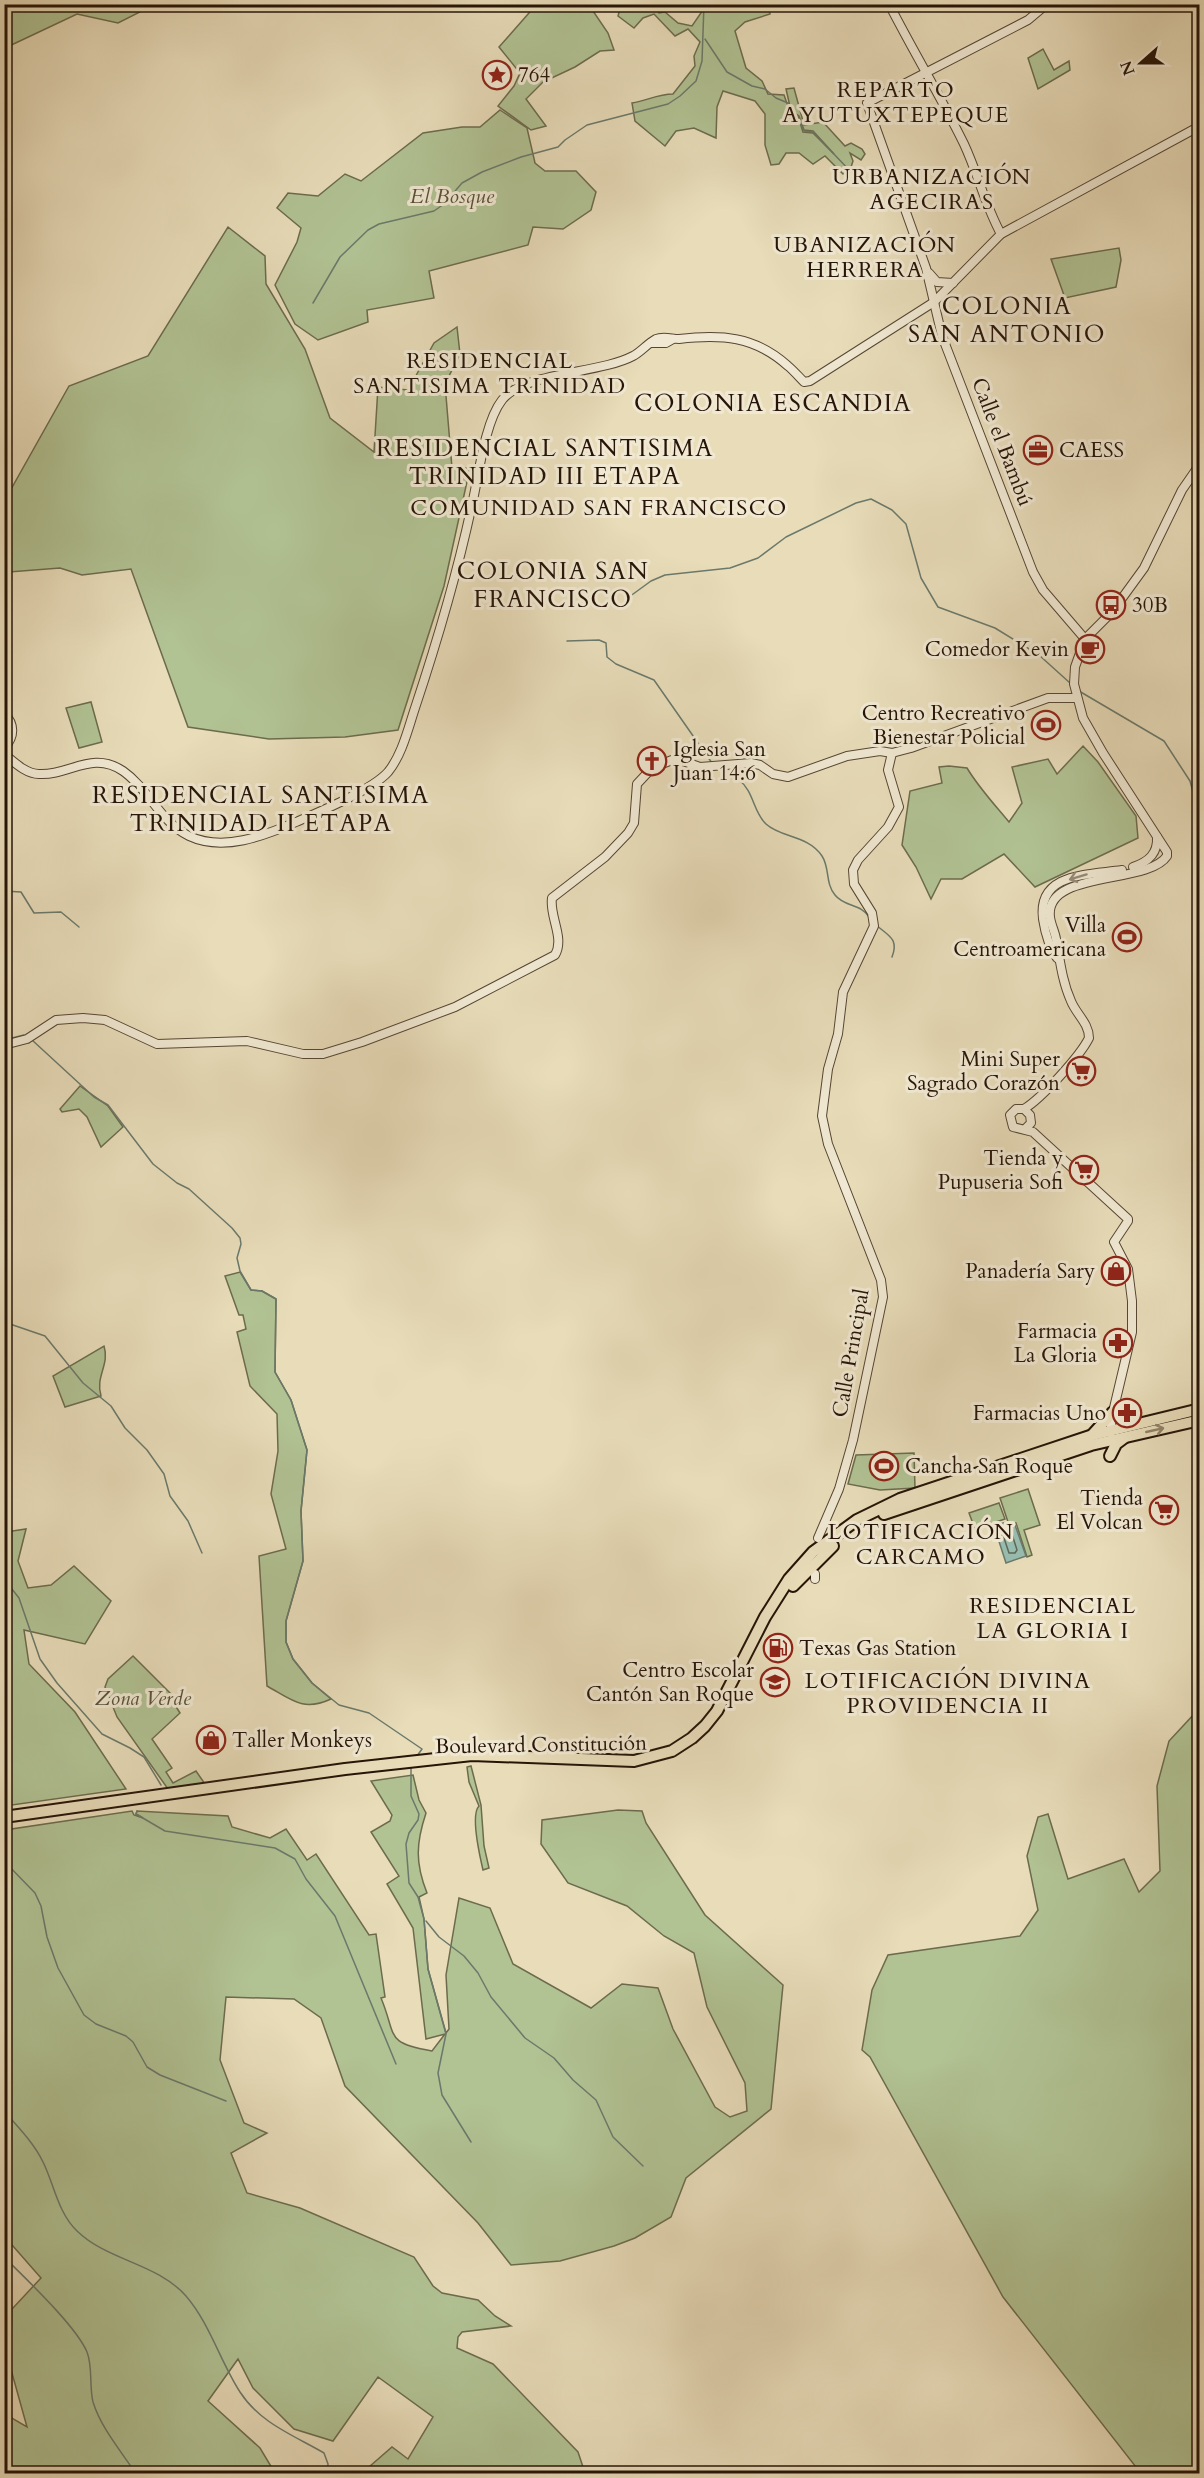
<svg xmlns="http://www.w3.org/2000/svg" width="1204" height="2478" font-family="Cardo,serif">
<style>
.green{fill:#b1c293;stroke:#6c6b4d;stroke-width:1.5}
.water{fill:#97bcae;stroke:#6a796b;stroke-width:1.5}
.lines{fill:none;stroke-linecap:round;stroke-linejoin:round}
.shore{stroke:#5e685a;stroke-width:1.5}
.stream{stroke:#6a796b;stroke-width:1.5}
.minor-casing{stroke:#564634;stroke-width:10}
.highway-casing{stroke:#261407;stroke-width:14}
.minor{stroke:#f0e8d2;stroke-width:8}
.highway{stroke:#e8dcb9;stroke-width:10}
.oneway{stroke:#958977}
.oneway2{stroke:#918269}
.labels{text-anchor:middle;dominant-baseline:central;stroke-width:6;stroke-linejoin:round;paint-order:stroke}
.poi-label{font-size:21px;fill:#261407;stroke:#f0e8d2;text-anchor:end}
.park-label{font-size:21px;font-style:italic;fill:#575138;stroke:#f0e8d2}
.street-label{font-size:21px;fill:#261407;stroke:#f0e8d2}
.neighbourhood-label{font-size:22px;letter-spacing:1.5px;fill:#261407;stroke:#f0e8d2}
.quarter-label{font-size:24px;letter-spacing:1.5px;fill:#261407;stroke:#f0e8d2}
</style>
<rect width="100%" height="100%" fill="#e8dcb9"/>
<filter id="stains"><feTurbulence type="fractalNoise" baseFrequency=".00333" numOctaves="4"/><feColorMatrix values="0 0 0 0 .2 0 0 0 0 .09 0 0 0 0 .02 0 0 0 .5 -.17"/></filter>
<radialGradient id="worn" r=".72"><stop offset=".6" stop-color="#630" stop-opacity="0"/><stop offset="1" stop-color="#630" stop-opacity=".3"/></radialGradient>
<g class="green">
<path d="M5,4L137,5L140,12L118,23L77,14L5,48Z"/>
<path d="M536,5H589L608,33L614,50L600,51L575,67L543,82L526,99L546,126L531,130L498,106L514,86L520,73L499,47Z"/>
<path d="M621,5H656L659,13L665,12L678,23L692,26L703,10V5H769L770,14L745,22L735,31L746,68L762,81L768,94L784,95L790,112L798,116L803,132L813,133L834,154L813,131L804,130L799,116L791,111L786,89L794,88L804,125L823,122L845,146L851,143L862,149L865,154L861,160L850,153L853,161L851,167L843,174L825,156L813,164L799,153H786L779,164L771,165L765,145V114L755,101L723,91L717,107L716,138L694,128L676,131L665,146L635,121L632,103C647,101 657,94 673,94L695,66L694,56L700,42L688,29L675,36L654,14L643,18L634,28L618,16Z"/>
<path d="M1043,49L1054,70L1069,61L1070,70L1038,89L1028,58Z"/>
<path d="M500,110L527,128L535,163L545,171H576L596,192L591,210L563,229L533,227L528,245L429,271L434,298L367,310L368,322L318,340L295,324L275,285L297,242L301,228L277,208L288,193L318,196L345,174L361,181L423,133L462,127H480Z"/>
<path d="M228,227L265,256L266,284L305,349L330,418L374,452L378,387L408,390L434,343L457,327L460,354L445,384L452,468H470L444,586L398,730L345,737L269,739L188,727L131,569L82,575L60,568L9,572L5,533V500L69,386L148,356Z"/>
<path d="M1119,248L1121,260L1116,287L1065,298L1051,259Z"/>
<path d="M91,702L102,742L79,748L66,708Z"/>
<path d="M1083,746L1098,762L1136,816L1138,838L1035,887L1004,854L962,879H941L931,899L916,867L902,845L910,791L942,783L939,767L949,766L967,768C979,788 995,805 1009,822L1022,803L1012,767L1048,759L1057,774Z"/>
<path d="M80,1086L108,1106L123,1127L101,1147L87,1117L79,1109L62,1112L60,1109Z"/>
<path d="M240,1272L251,1290L262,1291L276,1299L275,1372L291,1400L307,1450L301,1511L303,1561L286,1621V1642L293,1659L312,1683L331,1699C303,1712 292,1700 267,1686L259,1556L286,1549L271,1494L278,1451L277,1414L250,1386L237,1332L246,1329L243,1315H239L225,1276Z"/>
<path d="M104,1346C110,1365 95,1376 101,1396L65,1407L53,1376Z"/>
<path d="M914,1453L915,1488L880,1490L848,1484L856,1455Z"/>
<path d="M1028,1489L1040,1525L1024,1530L1032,1555L1027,1557L1016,1523L1008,1522L1000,1498Z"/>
<path d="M999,1503L1005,1519L975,1529L969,1513Z"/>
<path d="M26,1529L18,1561L28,1588L51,1585L74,1566L111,1601L85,1644L24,1630L29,1664L75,1712L126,1789L5,1806V1530L6,1532Z"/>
<path d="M133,1656L176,1699L173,1702L180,1713L152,1739L172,1768L166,1772L173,1783L196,1771L205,1784L168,1789L117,1717L105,1687L108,1679Z"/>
<path d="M1199,1711V2473H1133L1136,2467L1003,2297L870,2057L862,2050L872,1990L888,1955L1020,1936L1038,1910L1027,1856L1038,1817L1048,1814L1068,1879L1124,1859L1139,1892L1160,1871L1157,1786L1169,1741L1196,1712Z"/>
<path d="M471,1766L481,1805L484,1846L489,1868L483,1870C480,1857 470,1815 479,1806L469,1782L467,1767Z"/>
<path d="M413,1775L419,1800L426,1813C416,1843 415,1863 427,1893L419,1897L424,1919L428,1969L446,2033L449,2029L446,1975L459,1898L490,1908L513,1964L591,2008L622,1984L658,1988L673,2029L715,2107L730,2117L747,2111L745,2083L707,2007L694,1953L664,1936L627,1906L568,1883L541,1844L542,1820L618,1810L642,1811L646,1823L705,1915L783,1985L771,2109L686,2178L671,2217L635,2238L614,2246L560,2261L511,2265L478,2223L345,2086L321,2018L294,1999L226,1997L220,2060L244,2123L267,2133L231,2153L247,2193L300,2208L414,2257L433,2286L442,2293L478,2300L495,2316L511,2326L462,2332L458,2337L457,2348L493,2364L578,2452L585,2473H365L369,2467L392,2447L408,2459L433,2417L378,2377L333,2441L294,2429L253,2388L238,2359L208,2401L260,2448L275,2473H5V2414L27,2427L10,2366L12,2309L41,2278L5,2237V1830L132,1811L134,1815L143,1818L136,1814L137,1811L228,1816L232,1827L270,1838L286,1829L307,1860L316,1854L369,1935L376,1934L385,1997L381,1998C397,2036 384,2043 432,2051L445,2034L426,2039L413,1928L387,1884L399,1876L371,1832L390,1821L392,1815L371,1781Z"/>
</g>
<path class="water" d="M1006,1522L1015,1525L1026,1556L1006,1563L994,1526Z"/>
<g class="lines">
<path class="shore" d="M1004,1529L1011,1531L1017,1550L1015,1553H1009L1002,1532Z"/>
<g class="stream">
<path d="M705,39L727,72L752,86L765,89L776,98L788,103C792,114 800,120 804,131L813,132L851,172"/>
<path d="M313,303L340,257L368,230L379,224L434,211L444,204L462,183L482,172L521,157L558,147L565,140L587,125L668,104L680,96L696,81L702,61L704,4"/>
<path d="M629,597L651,581L665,575L730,568L758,558L786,537L856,503L871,499L892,510L906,524L921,578L938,607L995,628L1039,655L1070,683"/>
<path d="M567,641L599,640L606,643L607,657L616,664L654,680L712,763"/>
<path d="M1079,691L1164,741L1190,781L1200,818"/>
<path d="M722,774C727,777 734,777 739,780C754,791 753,812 766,824C781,838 808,835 822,856C830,868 825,883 835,895C844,907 862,904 869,917"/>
<path d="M4,891L21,892L34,913L61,912L79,927"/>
<path d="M876,925C889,936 899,939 892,957"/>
<path d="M4,1040L24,1035"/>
<path d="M32,1040L94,1097L108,1105L153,1164L177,1183L189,1189L232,1228L240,1238L241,1244L237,1258L240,1271L251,1290L262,1291L276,1299L275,1372L291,1400L307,1450L301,1511L303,1561L286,1621V1642L293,1659L312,1683L339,1705L369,1713L422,1749L417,1756"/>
<path d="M10,1324L45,1336L83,1383L111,1406L125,1428L147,1450L164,1474L170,1496L188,1521L202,1553"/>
<path d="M4,1579L19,1598L40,1659L57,1683L102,1734L130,1748L144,1757L161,1785"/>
<path d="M411,1766V1796L419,1814L418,1820L409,1833L406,1844L409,1883L418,1897L424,1919L428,1969L446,2034L438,2073L442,2095L471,2142"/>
<path d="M137,1811L136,1814L165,1831L275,1848L295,1859L306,1879L335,1916L396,2064"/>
<path d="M4,1861L35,1893L41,1906L47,1937L58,1968L84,2015L96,2024L126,2036L133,2042L147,2067L160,2075L226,2101"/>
<path d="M426,1921L439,1937L464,1956L478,1973L491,1997L525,2038L554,2058L573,2080L596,2100L613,2137L643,2166"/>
<path d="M4,2111C18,2127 34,2143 43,2162C54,2184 58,2213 77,2231C108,2261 157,2263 186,2296C210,2324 220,2361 240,2392C260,2423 293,2435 324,2453L328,2464L327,2474"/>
<path d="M4,2257C26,2279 76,2326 87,2352C93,2367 89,2386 93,2402C101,2428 121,2451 136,2474"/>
</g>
<g class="minor-casing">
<g id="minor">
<path d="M889,4C913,51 941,97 964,144C978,174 985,205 1001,234"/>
<path d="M1047,4L1028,20L867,103L926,268L942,336L1033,572L1043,590L1085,639"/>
<path d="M929,273L937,282L953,283"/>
<path d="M651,343H666L673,339"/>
<path d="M4,713C15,724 15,737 4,748"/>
<path d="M4,754C14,762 26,774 39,774C69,776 92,750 123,771C149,789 160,822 189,836C223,852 264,836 296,822C319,812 372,790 388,772C402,755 408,729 415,708C438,639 458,571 473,500C479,473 485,422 502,400C524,372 599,374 633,356C641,352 648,343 656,339C663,336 672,339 679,339C721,334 755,336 788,366C794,371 799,377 804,382L810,381L934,302L1001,234L1200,126"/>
<path d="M1133,867C1148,862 1158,854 1157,837"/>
<path d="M1057,958C1049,947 1045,932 1043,919C1037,872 1090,875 1122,870"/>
<path d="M4,1045L27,1039L56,1020L83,1018L105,1020L157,1044L247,1041L303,1054H323L362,1042L455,1007L555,955C565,938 549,916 552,898L605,857L628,833L634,823L637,784L652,768L672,760H680L700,767L751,763L760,765L773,774L788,777L847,756L880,751L892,753L911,748L1048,698H1076"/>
<path d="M1024,1109C1042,1098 1080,1056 1089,1038C1089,1023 1076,1014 1071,1001C1062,981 1060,960 1056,939C1055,932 1051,925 1050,917C1044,870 1148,885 1167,856V852L1103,753L1083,718L1074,684L1075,667L1085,639L1112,612L1144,568L1182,490L1200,464"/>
<path d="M1025,1129L1031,1123L1030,1115L1024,1109H1016L1010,1115L1013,1127L1033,1132L1128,1219V1221L1114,1242L1128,1269L1132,1301V1332L1113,1412L1110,1433"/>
<path d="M818,1538L839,1489L853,1440L883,1297L881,1280L828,1144L822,1116L828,1069L838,1034L843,992L874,926L872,913L854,884L853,870L858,860L888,827L899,807L888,770L892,753"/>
<path d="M815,1579V1574"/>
</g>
</g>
<g class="highway-casing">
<g id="highway">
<path d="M1093,1434L1113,1412"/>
<path d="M1110,1456L1116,1444L1124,1438"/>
<path d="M884,1514L1091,1445L1200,1420"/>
<path d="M793,1586L833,1546"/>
<path d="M4,1817L345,1769L472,1755L634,1761L672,1751L692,1738L705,1726L717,1711L765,1617L789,1579L813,1552L857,1520L900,1499L1093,1435L1200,1409"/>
</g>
</g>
<use href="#minor" class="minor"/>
<use href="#highway" class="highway"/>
</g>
<defs><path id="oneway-shaft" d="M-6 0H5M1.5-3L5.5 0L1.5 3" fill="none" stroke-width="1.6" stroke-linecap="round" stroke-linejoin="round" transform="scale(1.5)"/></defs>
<use class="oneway" href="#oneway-shaft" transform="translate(1078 877) rotate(163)"/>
<use class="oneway2" href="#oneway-shaft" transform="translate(1155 1430) rotate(-13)"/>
<defs>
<g id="sight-ring" transform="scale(1.5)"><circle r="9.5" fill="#f0e8d2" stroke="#8f2418" stroke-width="1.5"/><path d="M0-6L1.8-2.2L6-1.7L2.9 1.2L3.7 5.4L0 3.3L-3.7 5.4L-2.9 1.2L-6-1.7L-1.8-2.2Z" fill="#8f2418"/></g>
<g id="office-ring" transform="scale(1.5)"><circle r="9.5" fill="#f0e8d2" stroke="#8f2418" stroke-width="1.5"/><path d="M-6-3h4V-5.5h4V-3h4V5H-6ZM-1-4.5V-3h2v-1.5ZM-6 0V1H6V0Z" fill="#8f2418"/></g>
<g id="bus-ring" transform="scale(1.5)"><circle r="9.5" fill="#f0e8d2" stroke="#8f2418" stroke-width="1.5"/><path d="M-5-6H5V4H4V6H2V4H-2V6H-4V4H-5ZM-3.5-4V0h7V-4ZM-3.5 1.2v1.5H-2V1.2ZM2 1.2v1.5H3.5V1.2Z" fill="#8f2418"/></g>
<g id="cafe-ring" transform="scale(1.5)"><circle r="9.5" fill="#f0e8d2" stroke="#8f2418" stroke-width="1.5"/><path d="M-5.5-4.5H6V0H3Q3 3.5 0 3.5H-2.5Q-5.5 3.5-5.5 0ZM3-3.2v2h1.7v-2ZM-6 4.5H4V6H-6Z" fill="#8f2418"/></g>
<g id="stadium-ring" transform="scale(1.5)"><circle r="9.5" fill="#f0e8d2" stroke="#8f2418" stroke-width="1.5"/><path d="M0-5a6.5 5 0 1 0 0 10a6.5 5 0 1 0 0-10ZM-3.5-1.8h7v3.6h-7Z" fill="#8f2418"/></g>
<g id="church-ring" transform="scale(1.5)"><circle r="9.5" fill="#f0e8d2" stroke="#8f2418" stroke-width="1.5"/><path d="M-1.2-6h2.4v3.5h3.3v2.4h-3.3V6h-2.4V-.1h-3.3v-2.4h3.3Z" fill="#8f2418"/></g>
<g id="supermarket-ring" transform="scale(1.5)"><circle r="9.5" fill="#f0e8d2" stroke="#8f2418" stroke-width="1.5"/><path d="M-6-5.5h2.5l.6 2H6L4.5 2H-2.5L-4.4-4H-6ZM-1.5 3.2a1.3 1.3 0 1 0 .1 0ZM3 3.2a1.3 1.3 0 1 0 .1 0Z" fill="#8f2418"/></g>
<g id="shop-ring" transform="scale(1.5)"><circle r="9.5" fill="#f0e8d2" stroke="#8f2418" stroke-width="1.5"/><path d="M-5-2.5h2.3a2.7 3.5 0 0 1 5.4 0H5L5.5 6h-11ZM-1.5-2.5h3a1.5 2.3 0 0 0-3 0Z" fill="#8f2418"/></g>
<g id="pharmacy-ring" transform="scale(1.5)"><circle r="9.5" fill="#f0e8d2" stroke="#8f2418" stroke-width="1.5"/><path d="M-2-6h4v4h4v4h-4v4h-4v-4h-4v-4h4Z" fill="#8f2418"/></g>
<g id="fuel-ring" transform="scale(1.5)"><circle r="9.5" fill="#f0e8d2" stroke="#8f2418" stroke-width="1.5"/><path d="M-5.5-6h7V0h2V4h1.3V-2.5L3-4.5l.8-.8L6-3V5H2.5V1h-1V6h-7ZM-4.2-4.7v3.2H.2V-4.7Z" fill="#8f2418"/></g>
<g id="school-ring" transform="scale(1.5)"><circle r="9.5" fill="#f0e8d2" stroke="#8f2418" stroke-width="1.5"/><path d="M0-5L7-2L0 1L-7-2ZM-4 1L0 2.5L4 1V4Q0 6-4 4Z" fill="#8f2418"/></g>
</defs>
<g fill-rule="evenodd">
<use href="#sight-ring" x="497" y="75"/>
<use href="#office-ring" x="1038" y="450"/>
<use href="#bus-ring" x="1111" y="605"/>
<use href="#cafe-ring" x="1090" y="649"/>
<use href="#stadium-ring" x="1046" y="725"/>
<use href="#church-ring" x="652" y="761"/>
<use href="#stadium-ring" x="1127" y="937"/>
<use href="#supermarket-ring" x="1081" y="1071"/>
<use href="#supermarket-ring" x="1084" y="1170"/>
<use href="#shop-ring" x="1116" y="1271"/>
<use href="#pharmacy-ring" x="1118" y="1343"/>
<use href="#pharmacy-ring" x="1127" y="1413"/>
<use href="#stadium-ring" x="884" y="1466"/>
<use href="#supermarket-ring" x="1164" y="1510"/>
<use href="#fuel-ring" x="778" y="1648"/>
<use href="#school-ring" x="775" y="1682"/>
<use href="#shop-ring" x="211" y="1740"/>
</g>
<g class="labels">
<g class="poi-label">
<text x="518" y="75" text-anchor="start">764</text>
<text x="1059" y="450" text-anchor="start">CAESS</text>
<text x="1132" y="605" text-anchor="start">30B</text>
<text x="1069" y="649">Comedor Kevin</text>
<text x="1025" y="713">Centro Recreativo<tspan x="1025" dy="24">Bienestar Policial</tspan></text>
<text x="673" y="749" text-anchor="start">Iglesia San<tspan x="673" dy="24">Juan 14:6</tspan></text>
<text x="1106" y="925">Villa<tspan x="1106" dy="24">Centroamericana</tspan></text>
<text x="1060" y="1059">Mini Super<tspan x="1060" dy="24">Sagrado Corazón</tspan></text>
<text x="1063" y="1158">Tienda y<tspan x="1063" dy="24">Pupuseria Sofi</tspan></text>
<text x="1095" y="1271">Panadería Sary</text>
<text x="1097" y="1331">Farmacia<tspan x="1097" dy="24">La Gloria</tspan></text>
<text x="1106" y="1413">Farmacias Uno</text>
<text x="905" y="1466" text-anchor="start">Cancha San Roque</text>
<text x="1143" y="1498">Tienda<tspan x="1143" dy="24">El Volcan</tspan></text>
<text x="799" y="1648" text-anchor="start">Texas Gas Station</text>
<text x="754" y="1670">Centro Escolar<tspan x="754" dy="24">Cantón San Roque</tspan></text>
<text x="232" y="1740" text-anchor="start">Taller Monkeys</text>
</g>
<g class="park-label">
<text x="452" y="196">El Bosque</text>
<text x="143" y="1698">Zona Verde</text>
</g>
<g class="street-label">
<text transform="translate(1002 442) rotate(69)">Calle el Bambú</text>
<text transform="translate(851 1353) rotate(-80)">Calle Principal</text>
<text transform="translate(541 1745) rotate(-1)">Boulevard Constitución</text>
</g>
<g class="neighbourhood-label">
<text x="896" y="90">REPARTO<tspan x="896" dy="25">AYUTUXTEPEQUE</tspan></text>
<text x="932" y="177">URBANIZACIÓN<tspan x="932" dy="25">AGECIRAS</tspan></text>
<text x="865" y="245">UBANIZACIÓN<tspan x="865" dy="25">HERRERA</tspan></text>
<text x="490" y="361">RESIDENCIAL<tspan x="490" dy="25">SANTISIMA TRINIDAD</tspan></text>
<text x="599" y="508">COMUNIDAD SAN FRANCISCO</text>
<text x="921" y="1532">LOTIFICACIÓN<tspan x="921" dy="25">CARCAMO</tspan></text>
<text x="1053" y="1606">RESIDENCIAL<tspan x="1053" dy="25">LA GLORIA I</tspan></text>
<text x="948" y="1681">LOTIFICACIÓN DIVINA<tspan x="948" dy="25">PROVIDENCIA II</tspan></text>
</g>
<g class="quarter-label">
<text x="1007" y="306">COLONIA<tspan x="1007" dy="28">SAN ANTONIO</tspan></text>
<text x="773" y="403">COLONIA ESCANDIA</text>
<text x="545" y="448">RESIDENCIAL SANTISIMA<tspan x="545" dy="28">TRINIDAD III ETAPA</tspan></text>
<text x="553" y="571">COLONIA SAN<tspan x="553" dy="28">FRANCISCO</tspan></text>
<text x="261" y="795">RESIDENCIAL SANTISIMA<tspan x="261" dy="28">TRINIDAD II ETAPA</tspan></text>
</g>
</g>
<rect width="1204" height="2478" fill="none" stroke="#e8dcb9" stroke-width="24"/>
<rect x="6" y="6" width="1192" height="2466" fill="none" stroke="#261407" stroke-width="3"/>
<rect x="12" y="12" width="1180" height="2454" fill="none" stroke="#261407" stroke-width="1.5"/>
<g transform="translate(1141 63) rotate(249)" stroke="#f0e8d2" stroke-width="4.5" paint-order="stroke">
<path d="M0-4.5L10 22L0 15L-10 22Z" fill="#261407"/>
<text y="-9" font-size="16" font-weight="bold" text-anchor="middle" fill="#261407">N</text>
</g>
<rect width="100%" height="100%" filter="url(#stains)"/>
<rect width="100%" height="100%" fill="url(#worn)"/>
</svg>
